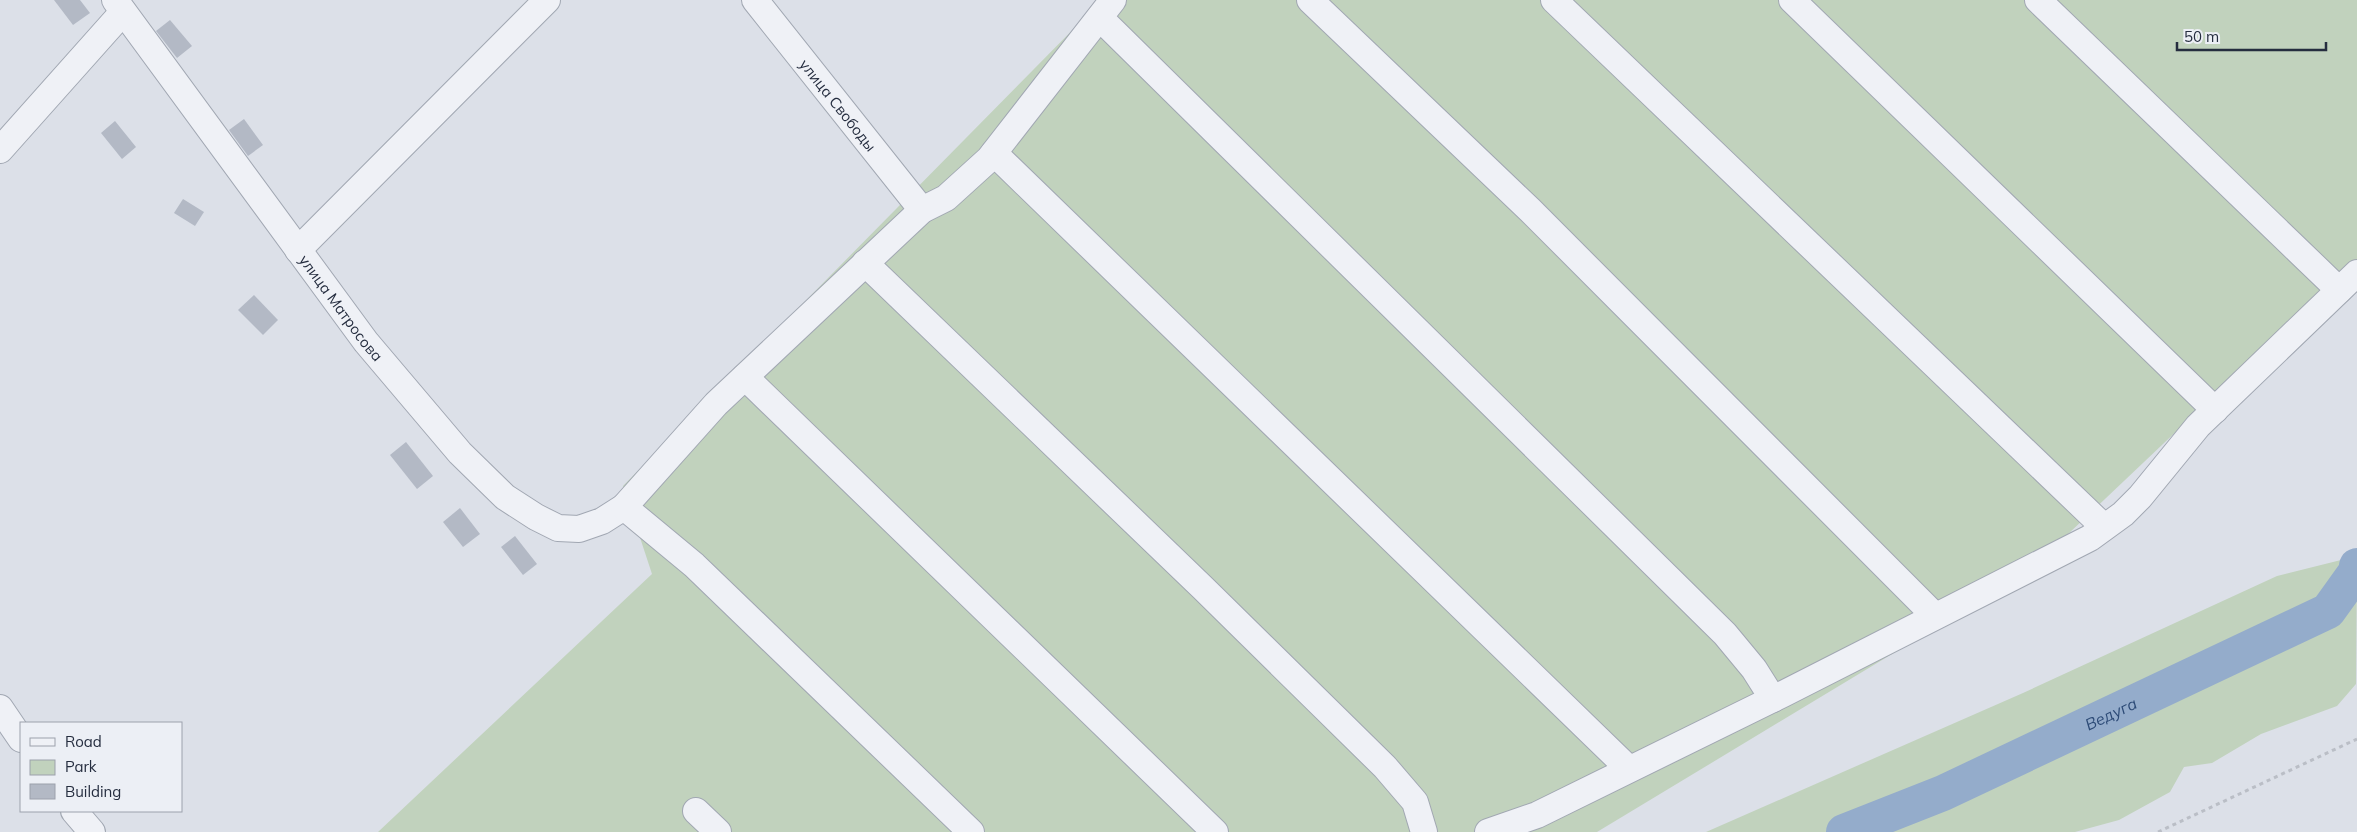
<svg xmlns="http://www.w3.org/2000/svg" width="2357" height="832" font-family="Mulish,sans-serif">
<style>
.green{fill:#c1d2bd}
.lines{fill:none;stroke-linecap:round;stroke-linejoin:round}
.river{stroke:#94accb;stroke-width:36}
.building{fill:#b3b9c5}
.minor-casing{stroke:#a1a7b2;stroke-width:28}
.path{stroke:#babec6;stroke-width:3;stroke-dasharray:4 4;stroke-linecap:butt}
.minor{stroke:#eff1f6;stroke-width:26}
.labels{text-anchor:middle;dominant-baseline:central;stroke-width:4.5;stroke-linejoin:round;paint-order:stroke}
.street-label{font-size:15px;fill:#252d3f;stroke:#eceff5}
.water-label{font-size:16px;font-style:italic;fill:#2c4a76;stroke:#eceff5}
</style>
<rect width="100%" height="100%" fill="#dce0e8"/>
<g class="green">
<path d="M1102,0H2357V260L2028,572L1597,832H378L652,574L623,486Z"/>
<path d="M2357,556L2356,684L2337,706L2261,734L2212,763L2184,767L2170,792L2119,820L2075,832H1706L2023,693L2277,576Z"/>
</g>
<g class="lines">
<path class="river" id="s1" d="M1844,832L1943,793L2328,611L2356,572L2357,566"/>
</g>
<g class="building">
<path d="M54,0H80L90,13L73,25Z"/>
<path d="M170,20L192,46L177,58L156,31Z"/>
<path d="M244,119L263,145L248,156L229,130Z"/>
<path d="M115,121L136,147L122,159L101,133Z"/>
<path d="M183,199L204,212L195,226L174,213Z"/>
<path d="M254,295L278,320L263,335L238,310Z"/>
<path d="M406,442L433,476L417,489L390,455Z"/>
<path d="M460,508L480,534L463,547L443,522Z"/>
<path d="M515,536L537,564L523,575L501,547Z"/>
</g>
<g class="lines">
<g class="minor-casing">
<g id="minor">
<path id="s2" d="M115,0L366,342L460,453L505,497L536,517L558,528L579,529L602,521L624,507L716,404L922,210L946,198L989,159L1113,0"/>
<path id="s3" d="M755,0L922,210"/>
<path d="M1310,0L1530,210L1935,616"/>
<path d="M1554,0L2104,527"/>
<path d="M1792,0L2215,410"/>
<path d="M2038,0L2339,290"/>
<path d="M1100,18L1725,634L1754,669L1773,699"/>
<path d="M0,150L123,12"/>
<path d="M994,153L1629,769"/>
<path d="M298,250L547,0"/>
<path d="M865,263L1203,588L1385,767L1415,802L1424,832"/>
<path d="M745,377L1215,832"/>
<path d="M624,507L694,565L971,832"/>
<path d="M0,708L21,739"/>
<path d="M74,811L92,832"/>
<path d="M696,811L718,832"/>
<path d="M1488,832L1537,815L1783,694L2090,538L2123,514L2140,497L2198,426L2357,273"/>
</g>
</g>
<path class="path" d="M2158,832L2357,739"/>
<use href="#minor" class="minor"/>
</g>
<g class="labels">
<g class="street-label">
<text stroke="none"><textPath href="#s3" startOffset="134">улица Свободы</textPath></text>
<text stroke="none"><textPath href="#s2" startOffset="382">улица Матросова</textPath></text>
</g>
<g class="water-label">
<text stroke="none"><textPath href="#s1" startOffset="292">Ведуга</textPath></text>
</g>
</g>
<rect x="20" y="722" width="162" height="90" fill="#eceff5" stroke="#9ca1ac"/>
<rect x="30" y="738" width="25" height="8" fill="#eff1f6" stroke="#9ca1ac"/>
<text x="65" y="747" font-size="15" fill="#252d3f">Road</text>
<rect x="30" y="760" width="25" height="15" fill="#c1d2bd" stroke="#9ca1ac"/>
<text x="65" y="772" font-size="15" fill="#252d3f">Park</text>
<rect x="30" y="784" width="25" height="15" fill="#b3b9c5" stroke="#9ca1ac"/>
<text x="65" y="797" font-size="15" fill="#252d3f">Building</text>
<path d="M2177 42v8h149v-8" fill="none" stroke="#252d3f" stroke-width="2.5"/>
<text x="2184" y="42" font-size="15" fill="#252d3f" stroke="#eceff5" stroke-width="4" paint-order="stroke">50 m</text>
</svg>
